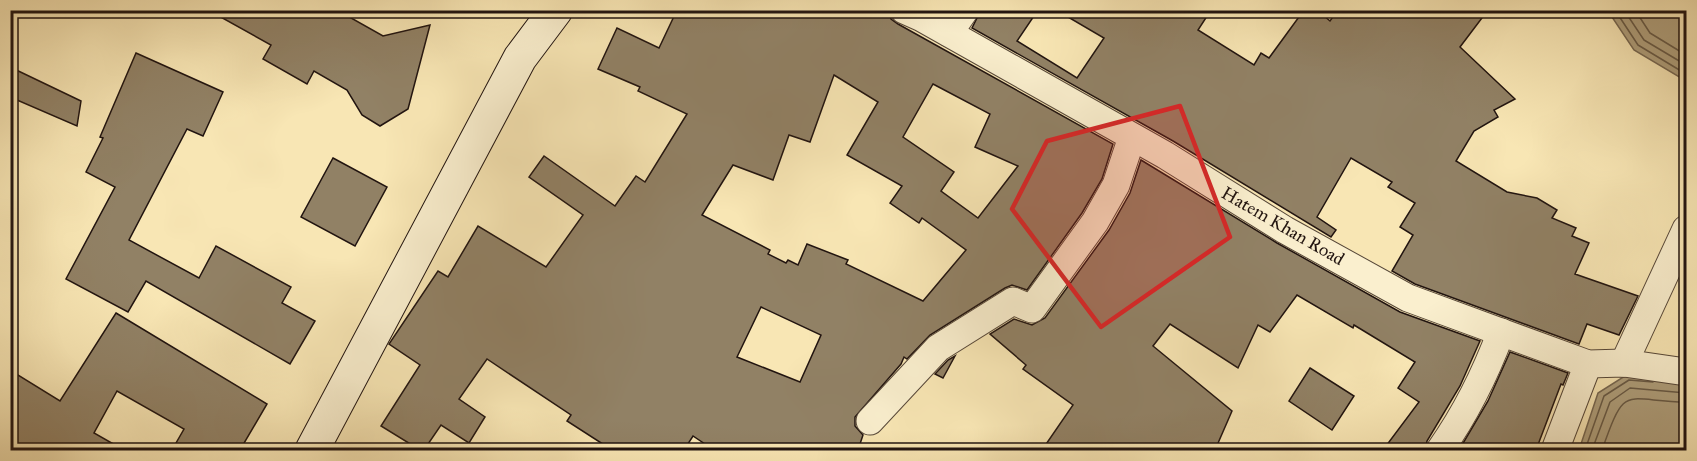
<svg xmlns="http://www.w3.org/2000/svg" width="1697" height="461" font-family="'IM FELL Great Primer',serif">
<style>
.water{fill:#af9f7c;stroke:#766751;stroke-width:1.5}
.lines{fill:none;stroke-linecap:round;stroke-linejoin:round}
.shore{stroke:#685a46;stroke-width:1.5}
.building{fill:#918165;stroke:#211410;stroke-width:1.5;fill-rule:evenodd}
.street-casing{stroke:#574839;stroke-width:29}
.secondary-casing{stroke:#211410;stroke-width:35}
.street{stroke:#faefce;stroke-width:27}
.secondary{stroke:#faefce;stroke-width:33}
.marked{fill:#d62828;fill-opacity:0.2;stroke:#d62828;stroke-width:4.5;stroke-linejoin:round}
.labels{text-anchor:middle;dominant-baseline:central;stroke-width:4.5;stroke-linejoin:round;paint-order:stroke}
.street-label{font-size:18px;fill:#211410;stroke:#faefce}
</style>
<rect width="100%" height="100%" fill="#f8e6b4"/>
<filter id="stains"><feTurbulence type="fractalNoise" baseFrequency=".00333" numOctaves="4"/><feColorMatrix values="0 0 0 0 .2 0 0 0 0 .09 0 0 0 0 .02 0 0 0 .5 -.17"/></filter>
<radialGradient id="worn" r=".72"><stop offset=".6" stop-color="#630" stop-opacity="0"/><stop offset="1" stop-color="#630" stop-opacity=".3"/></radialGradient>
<g class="water">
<path d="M1608,11H1686V81L1634,50Z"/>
<path d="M1628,374L1686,380V450H1579L1598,393Z"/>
</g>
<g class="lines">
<g class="shore">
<path d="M1615,10L1638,45L1686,74"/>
<path d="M1624,10L1644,40L1686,65"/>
<path d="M1635,10L1650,33L1686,55"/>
<path d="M1585,450L1604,396L1629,380L1653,382"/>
<path d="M1592,450L1610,402L1630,388L1686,393"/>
<path d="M1602,450C1626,382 1623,401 1686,402"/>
</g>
</g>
<g class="building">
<path d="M208,10H337L383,36L430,25L408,109L380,126L362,115L347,90L314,71L307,84L263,59L271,45Z"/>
<path d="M677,10H854L871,17L875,10H888L891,19L898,24L1113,144L1102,179L1082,213L1027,290L1012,285L1005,288L930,335L907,359L904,357L901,364L855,417V426L863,435L858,450H714L693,436L684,450H612L567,421L571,415L487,359L459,399L485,417L469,443L441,425L424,450H420L381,426L420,365L389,344L438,271L448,277L478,226L546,267L583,215L529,177L544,156L615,206L636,176L645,182L687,114L638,91L640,87L598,69L617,28L659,48ZM834,75L878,102L847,155L902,186L890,203L919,223L922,218L966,250L923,301L846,264L848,260L807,244L798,265L788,260L786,263L768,254L770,250L702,215L733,165L773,180L789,135L810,142ZM933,84L990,114L975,147L1018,166L978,218L941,191L954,172L903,137ZM761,307L821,335L800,382L737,357Z"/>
<path d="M981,10H1038L1017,41L1077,78L1104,38L1056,10H1211L1198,30L1254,65L1261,53L1269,58L1304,10H1317L1330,21L1338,10H1488L1460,47L1515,99L1494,110L1498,117L1474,131L1456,161L1507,192L1537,198L1557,210L1552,218L1576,228L1572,236L1589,243L1575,274L1638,296L1619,335L1587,324L1579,344L1415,284L1392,271L1413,235L1400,227L1415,203L1388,187L1392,182L1351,158L1317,217L1336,230L1331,237L1173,141L972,28Z"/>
<path d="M136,53L223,92L203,136L187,129L129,240L199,278L216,246L291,287L282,303L315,321L290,364L146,281L128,312L66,279L115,187L86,172L103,138L100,137Z"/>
<path d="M10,67L81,101L77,126L10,97Z"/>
<path d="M333,158L387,187L355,246L301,217Z"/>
<path d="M1141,160L1277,243L1400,312L1480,341L1460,386L1427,441L1425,450H1383L1419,402L1398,388L1415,362L1354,325L1353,328L1297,295L1270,332L1258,325L1238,368L1170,324L1153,346L1232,411L1215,450H1042L1073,405L1023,369L1026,365L990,334L1014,319L1032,325L1045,318L1109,230L1130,193Z"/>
<path d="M116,313L267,404L240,450H172L184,429L117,391L94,433L124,450H10V370L60,401Z"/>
<path d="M1510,352L1568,373L1563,385L1561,384L1536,450H1459L1488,401Z"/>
<path d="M955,356L943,378L935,374L948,360Z"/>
<path d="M1310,368L1354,396L1332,430L1289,401Z"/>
</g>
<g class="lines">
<g class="street-casing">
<g id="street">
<path d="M904,10L922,18L1165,155L1285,230L1408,298L1588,364L1624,363L1686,372"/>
<path d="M949,33L965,10"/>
<path d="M1624,363L1686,229"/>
<path d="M870,421L938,348L1013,301L1032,309L1095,222L1116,185L1132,137"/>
<path d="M1440,450C1466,413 1485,375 1501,332"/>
<path d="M1555,450L1588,364"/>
</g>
</g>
<g class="secondary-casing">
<path id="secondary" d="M312,450L520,58L556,10"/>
</g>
<use href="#street" class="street"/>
<use href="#secondary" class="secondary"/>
</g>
<path class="marked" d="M1180,106L1230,237L1101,327L1012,209L1047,141Z"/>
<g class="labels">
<g class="street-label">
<text transform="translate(1283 226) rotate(30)">Hatem Khan Road</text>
</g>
</g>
<rect width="1697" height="461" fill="none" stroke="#f8e6b4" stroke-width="36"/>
<rect x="12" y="12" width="1673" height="437" fill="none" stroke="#211410" stroke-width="3"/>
<rect x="18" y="18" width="1661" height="425" fill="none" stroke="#211410" stroke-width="1.5"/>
<rect width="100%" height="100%" filter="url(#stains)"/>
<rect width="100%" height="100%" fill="url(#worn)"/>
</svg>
